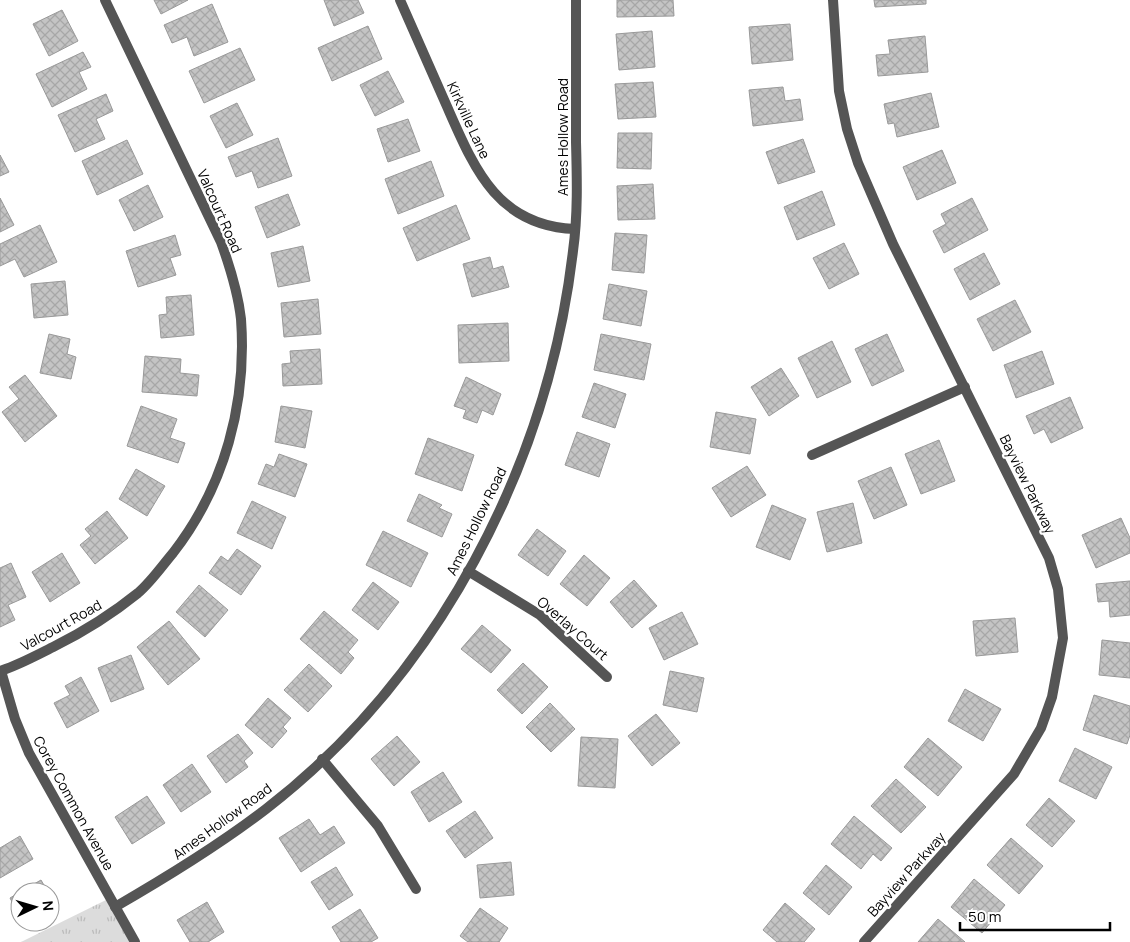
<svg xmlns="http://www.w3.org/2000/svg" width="1130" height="942" font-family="Manrope,sans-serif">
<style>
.grass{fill:url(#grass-tufts)}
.building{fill:url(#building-cross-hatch);stroke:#999}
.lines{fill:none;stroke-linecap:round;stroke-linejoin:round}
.minor{stroke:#555;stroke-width:10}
.labels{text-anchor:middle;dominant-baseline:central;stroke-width:4.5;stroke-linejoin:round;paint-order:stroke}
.street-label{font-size:14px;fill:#000;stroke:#fff}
</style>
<defs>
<pattern id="grass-tufts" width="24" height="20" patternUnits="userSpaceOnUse" patternTransform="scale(1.25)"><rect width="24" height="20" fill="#dcdcdc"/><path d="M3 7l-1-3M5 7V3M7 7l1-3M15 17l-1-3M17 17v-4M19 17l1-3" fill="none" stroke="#bbb"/></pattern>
<pattern id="building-cross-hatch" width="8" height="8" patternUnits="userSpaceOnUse" patternTransform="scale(1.25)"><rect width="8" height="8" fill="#c4c4c4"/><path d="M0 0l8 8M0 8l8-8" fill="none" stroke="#a7a7a7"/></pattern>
</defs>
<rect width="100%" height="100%" fill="#fff"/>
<path class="grass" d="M106,900L130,942H21Z"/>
<g class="building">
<path d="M154,0H188L161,14Z"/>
<path d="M324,0H358L364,13L334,26Z"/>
<path d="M617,0H673L674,16L617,17Z"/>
<path d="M874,0H926V4L875,7Z"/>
<path d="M212,4L228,42L194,56L187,37L172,43L164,25Z"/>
<path d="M62,10L78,41L49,56L33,24Z"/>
<path d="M790,24L793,60L752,64L749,27Z"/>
<path d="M368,26L382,59L332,81L318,48Z"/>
<path d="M652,31L655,67L619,70L616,34Z"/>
<path d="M925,36L928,72L878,76L876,55L890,54L888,40Z"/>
<path d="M240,48L255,80L204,103L189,71Z"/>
<path d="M83,52L91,67L79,72L87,89L52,107L36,74Z"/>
<path d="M388,71L404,102L375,116L360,85Z"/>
<path d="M653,82L656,117L618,119L615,84Z"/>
<path d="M783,87L785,101L800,99L803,120L753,126L749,90Z"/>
<path d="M931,93L939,127L897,137L894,123L888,124L884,104Z"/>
<path d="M106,94L113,111L96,119L105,139L75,152L58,115Z"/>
<path d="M237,103L253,135L226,148L210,116Z"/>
<path d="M408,119L420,151L388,162L377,129Z"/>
<path d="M618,133H652L651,169L617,168Z"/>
<path d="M278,138L292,176L258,188L252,171L236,177L228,157Z"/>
<path d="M803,139L815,172L778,184L766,152Z"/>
<path d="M127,140L143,174L97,195L82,161Z"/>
<path d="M942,150L956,183L917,200L903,167Z"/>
<path d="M0,155L9,172L0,176Z"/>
<path d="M431,161L444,196L398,214L385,179Z"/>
<path d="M653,184L655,219L618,220L617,186Z"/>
<path d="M148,185L163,217L134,231L119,200Z"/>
<path d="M822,191L835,225L797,240L784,207Z"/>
<path d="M288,194L300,225L267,238L255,207Z"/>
<path d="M0,198L14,225L0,232Z"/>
<path d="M972,198L988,230L944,253L933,231L946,224L941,214Z"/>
<path d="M456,205L470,239L417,261L403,228Z"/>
<path d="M40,225L57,262L24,277L15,259L0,266V244Z"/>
<path d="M615,233L647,235L644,273L612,270Z"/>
<path d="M175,235L181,255L170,258L176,275L138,287L126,251Z"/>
<path d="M844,243L859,274L829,289L813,258Z"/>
<path d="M303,246L310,281L278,287L271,253Z"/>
<path d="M984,253L1000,284L970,300L954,269Z"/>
<path d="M490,257L493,269L503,266L509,287L472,297L463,264Z"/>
<path d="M65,281L68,315L34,318L31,284Z"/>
<path d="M609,284L647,291L641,326L603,319Z"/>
<path d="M191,295L194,335L161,338L159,315L167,314L166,297Z"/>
<path d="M318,299L321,334L284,337L281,303Z"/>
<path d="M1015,300L1031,332L993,351L977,319Z"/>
<path d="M508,323L509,361L459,363L458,325Z"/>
<path d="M49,334L70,339L67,354L76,357L71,379L40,373Z"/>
<path d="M601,334L651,344L644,380L594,370Z"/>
<path d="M887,334L904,371L872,386L855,349Z"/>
<path d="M832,341L851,382L817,398L798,358Z"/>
<path d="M320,349L322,384L283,386L282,364L291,363L290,351Z"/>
<path d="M1042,351L1054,384L1016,398L1004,365Z"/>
<path d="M145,356L181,359L180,373L199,375L197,396L142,392Z"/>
<path d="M781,368L799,396L769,416L751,387Z"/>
<path d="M25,375L57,416L25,442L2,412L19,399L9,387Z"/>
<path d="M466,377L501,394L493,415L482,410L477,423L463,418L466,410L454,406Z"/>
<path d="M594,383L626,394L615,428L582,417Z"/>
<path d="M1070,397L1083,428L1051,443L1044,429L1034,434L1026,416Z"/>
<path d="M141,406L177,419L170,438L185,443L178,463L127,446Z"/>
<path d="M281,406L312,411L305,448L275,442Z"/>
<path d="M716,412L756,419L750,454L710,447Z"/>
<path d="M577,432L610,444L599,477L565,465Z"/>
<path d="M428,438L474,455L462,491L415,474Z"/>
<path d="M939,440L955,481L921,494L905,454Z"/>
<path d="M279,454L307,464L295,497L258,484L266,464L274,467Z"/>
<path d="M747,466L766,495L731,517L712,488Z"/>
<path d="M891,467L907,505L874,519L858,481Z"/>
<path d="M136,469L165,486L147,516L119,499Z"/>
<path d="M419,494L442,505L439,508L452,514L442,537L407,521Z"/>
<path d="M252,501L286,517L272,549L237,533Z"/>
<path d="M853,503L862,543L827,552L817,512Z"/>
<path d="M772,505L806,519L790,560L756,547Z"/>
<path d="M107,511L128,538L95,564L80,545L91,536L85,529Z"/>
<path d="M1121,518L1130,538V553L1096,568L1082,535Z"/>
<path d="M537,529L566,551L548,576L518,555Z"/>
<path d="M383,531L428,553L411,587L366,565Z"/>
<path d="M237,549L261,566L241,595L209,573L221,556L228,561Z"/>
<path d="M62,553L80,583L50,602L32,572Z"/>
<path d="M584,555L610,578L587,606L560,584Z"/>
<path d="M11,563L26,597L8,605L15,620L0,627V568Z"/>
<path d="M634,580L657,606L632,628L610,602Z"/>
<path d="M1130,581V615L1110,617L1109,601L1098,602L1096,584Z"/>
<path d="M373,582L399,602L378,630L352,610Z"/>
<path d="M199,585L228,610L205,637L176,612Z"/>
<path d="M324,611L358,640L348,652L354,658L341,674L300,639Z"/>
<path d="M682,612L698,644L664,660L649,628Z"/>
<path d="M1015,618L1018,652L976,656L973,621Z"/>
<path d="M169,621L200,659L168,685L137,647Z"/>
<path d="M482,625L511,650L491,673L461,649Z"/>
<path d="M1102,640L1130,643V678L1099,675Z"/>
<path d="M131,655L144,689L111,702L98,668Z"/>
<path d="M523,663L548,687L522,714L497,690Z"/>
<path d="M309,664L332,686L308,712L284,690Z"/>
<path d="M670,671L704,678L697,712L663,705Z"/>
<path d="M81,677L99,711L67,728L54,703L70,695L65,686Z"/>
<path d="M965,689L1001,709L983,741L948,721Z"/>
<path d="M1094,695L1130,706V735L1127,744L1083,730Z"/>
<path d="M268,698L291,718L283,727L287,731L272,748L245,725Z"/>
<path d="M550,703L575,729L551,752L526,727Z"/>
<path d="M656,714L680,743L652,766L628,736Z"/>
<path d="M238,734L253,753L244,761L248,767L226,783L207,756Z"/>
<path d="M397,736L420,762L394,786L371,759Z"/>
<path d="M581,737L618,739L615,788L578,786Z"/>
<path d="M928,738L962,767L938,796L904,767Z"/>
<path d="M1075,748L1112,767L1096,799L1059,781Z"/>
<path d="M192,764L211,792L181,812L163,785Z"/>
<path d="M443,772L462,802L429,822L411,792Z"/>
<path d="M896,779L926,807L901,833L871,806Z"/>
<path d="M147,796L165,823L132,844L115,817Z"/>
<path d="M1049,798L1075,821L1052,847L1026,825Z"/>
<path d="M475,811L493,838L465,858L446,831Z"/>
<path d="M854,816L892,848L881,861L873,854L861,869L831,844Z"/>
<path d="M309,819L320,835L334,826L345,843L301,872L279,838Z"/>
<path d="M20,836L33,859L0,878V848Z"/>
<path d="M1011,838L1043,866L1019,894L987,865Z"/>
<path d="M511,862L514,895L480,898L477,865Z"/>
<path d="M826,865L852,887L829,915L803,893Z"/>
<path d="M336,867L353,895L329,910L311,882Z"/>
<path d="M974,879L1005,905L982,933L951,907Z"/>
<path d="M41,880L48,892H20Z"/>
<path d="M20,892V917L10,898Z"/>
<path d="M207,902L224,932L208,942H190L177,920Z"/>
<path d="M785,903L815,929L804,942H777L763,930Z"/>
<path d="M480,908L508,928L499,942H468L460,936Z"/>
<path d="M360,909L378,938L371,942H341L332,927Z"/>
<path d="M938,919L965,942H918Z"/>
</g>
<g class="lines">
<g class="minor">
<path d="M400,0C415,34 430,68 445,102C473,165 495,226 575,229"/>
<path d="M833,0L839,91L847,129L858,163L893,244L1049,558L1058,589L1063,638L1052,697L1041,728L1014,774L864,942"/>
<path d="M812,455L965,387"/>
<path d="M468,571L540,615L607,677"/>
<path d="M0,671C19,665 37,655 55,646C85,631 112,614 138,593C151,582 162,566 173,553C225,486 247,403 241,319C238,292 230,267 221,242L105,0"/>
<path d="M1,671L15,719L29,753L135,942"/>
<path d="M322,759L378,826L416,889"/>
<path d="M115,907C167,877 218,846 266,809C438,676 548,465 573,251C578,215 577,178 576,142C576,94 576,47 576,0"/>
</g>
</g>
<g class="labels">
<g class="street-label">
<text transform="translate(469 120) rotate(65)">Kirkville Lane</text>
<text transform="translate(562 137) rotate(-90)">Ames Hollow Road</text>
<text transform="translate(220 211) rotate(66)">Valcourt Road</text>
<text transform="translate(1028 484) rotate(64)">Bayview Parkway</text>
<text transform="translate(476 521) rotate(-64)">Ames Hollow Road</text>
<text transform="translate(61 625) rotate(-29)">Valcourt Road</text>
<text transform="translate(573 628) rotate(41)">Overlay Court</text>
<text transform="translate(74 803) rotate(61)">Corey Common Avenue</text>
<text transform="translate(222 821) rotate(-36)">Ames Hollow Road</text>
<text transform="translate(906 874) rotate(-48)">Bayview Parkway</text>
</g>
</g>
<g transform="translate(35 907) rotate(85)"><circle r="24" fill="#ffffff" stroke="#999999"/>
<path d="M0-4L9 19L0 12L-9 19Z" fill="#000000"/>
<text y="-8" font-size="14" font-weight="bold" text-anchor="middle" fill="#000000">N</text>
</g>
<path d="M960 922v8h150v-8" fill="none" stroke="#000000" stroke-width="2.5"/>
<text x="968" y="922" font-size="15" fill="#000000" stroke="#ffffff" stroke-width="4" paint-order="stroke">50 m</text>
</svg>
